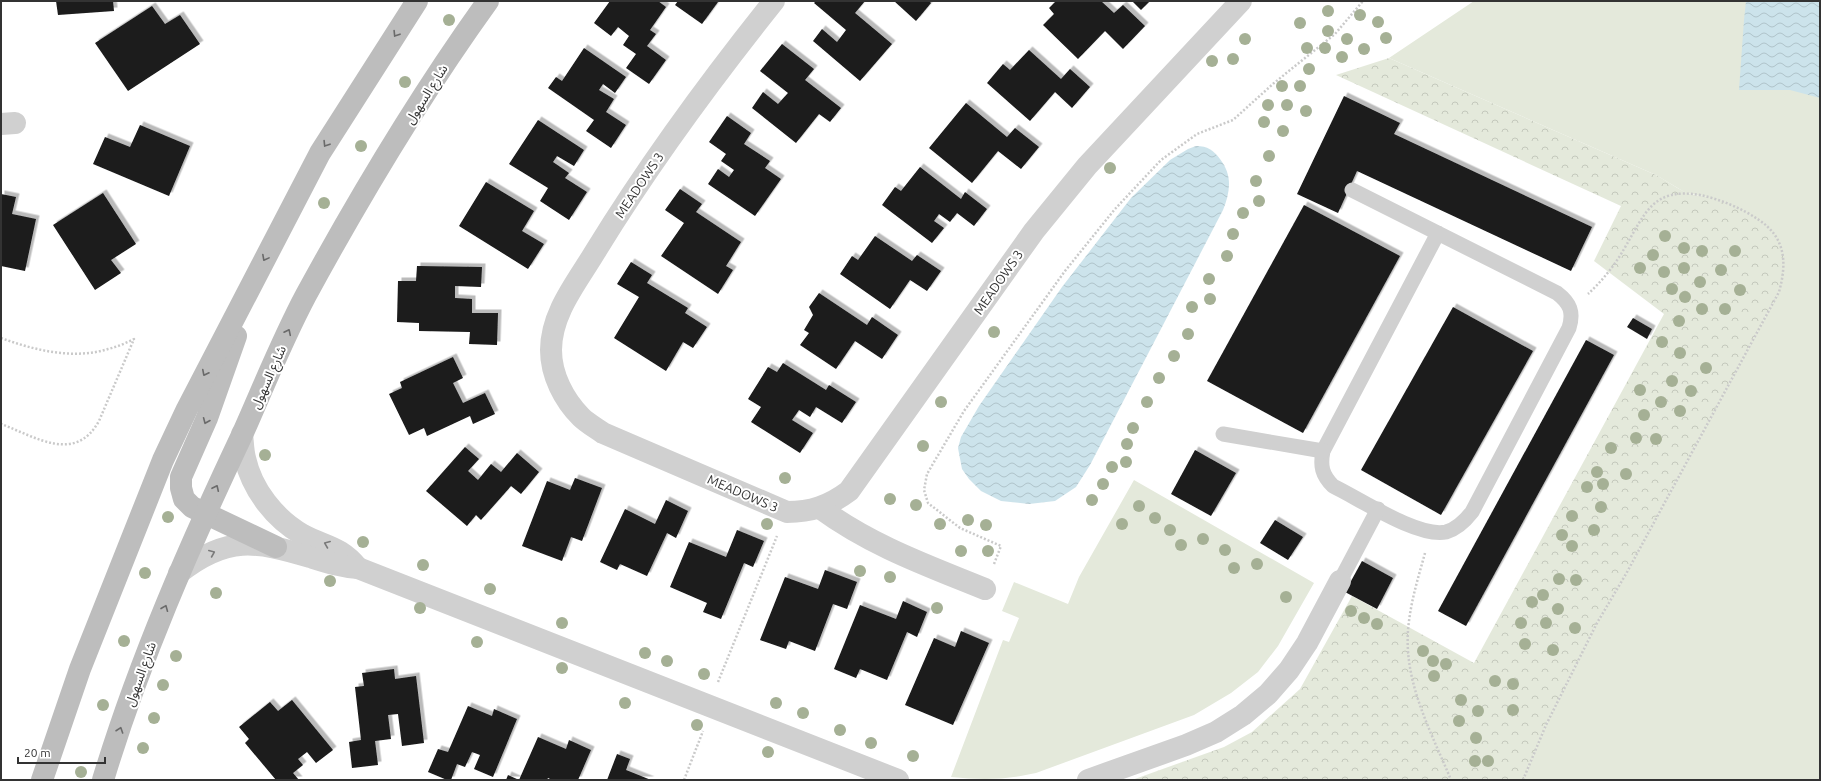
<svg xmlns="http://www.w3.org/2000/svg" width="1821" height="781" font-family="Ubuntu,'Noto Sans Arabic',sans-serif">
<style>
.grass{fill:#e4e9db}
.park{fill:url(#park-crowns)}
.water{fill:url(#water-waves)}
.building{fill:#1a1a1a;filter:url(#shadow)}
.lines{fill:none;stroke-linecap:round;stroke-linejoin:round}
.path{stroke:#cacaca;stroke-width:2.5;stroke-dasharray:2 2;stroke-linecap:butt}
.service{stroke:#d0d0d0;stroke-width:15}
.minor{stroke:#d0d0d0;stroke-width:22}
.secondary{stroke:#bdbdbd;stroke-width:22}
.tree{fill:#a5b095}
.oneway{stroke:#6a6a6a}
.oneway2{stroke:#7a7a7a}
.labels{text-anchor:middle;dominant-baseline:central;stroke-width:4;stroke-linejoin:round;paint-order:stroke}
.street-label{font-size:13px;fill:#333;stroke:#fff}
</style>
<defs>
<pattern id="park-crowns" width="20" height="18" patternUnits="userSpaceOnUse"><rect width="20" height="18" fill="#e4e9db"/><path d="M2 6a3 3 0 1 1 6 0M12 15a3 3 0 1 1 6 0" fill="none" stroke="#c4c8bc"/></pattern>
<pattern id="water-waves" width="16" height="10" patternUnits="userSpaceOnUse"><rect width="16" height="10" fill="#cce3eb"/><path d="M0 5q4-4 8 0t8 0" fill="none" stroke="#b0c3ca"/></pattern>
<filter id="shadow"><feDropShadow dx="3.5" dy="-3.5" stdDeviation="0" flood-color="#0004"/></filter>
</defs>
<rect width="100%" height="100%" fill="#fff"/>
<g class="grass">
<path d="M1474,1H1820V780H1523L1546,725L1597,623L1626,574L1779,292L1709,197L1686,193L1656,175L1389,58Z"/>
<path d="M1134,480L1314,583L1278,646L1258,672L1231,693L1194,715L1036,773C1005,780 982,780 951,777L1003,640L1009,642L1019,618L1002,611L1014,582L1068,604L1079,577Z"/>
</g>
<path class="park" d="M1389,58L1656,175C1665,180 1675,187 1685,192C1692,196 1701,195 1709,197C1717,199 1726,204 1734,207C1777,225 1792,245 1779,292L1626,574L1597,623L1546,725L1523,780H1132L1224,747L1252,732L1300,689L1352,596L1474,663L1664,314L1594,261L1621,206L1336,75Z"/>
<g class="water">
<path d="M1746,1H1820V98L1790,90H1739L1744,20Z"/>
<path d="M1196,146C1208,146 1213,150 1220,159C1233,176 1230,192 1223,210L1090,465L1076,487L1055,501L1029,504L1001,501L981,491L969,479L962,469L958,448L961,437L979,406L1062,287L1131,198L1170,160L1188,149Z"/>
</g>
<g class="building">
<path d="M56,1H113L114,11L58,15Z"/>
<path d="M610,1H658L666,7L650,30L656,34L647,46L666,60L649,84L626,68L636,54L623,45L629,36L618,27L611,36L594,23Z"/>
<path d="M678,1H717L718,2L702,24L675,5Z"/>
<path d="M816,1H865L855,13L892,44L860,81L813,41L822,29L837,42L846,30L814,3Z"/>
<path d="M894,1H929L931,3L916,21Z"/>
<path d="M1056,1H1101L1114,13L1123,5L1145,26L1123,49L1105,31L1078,59L1043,25L1054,14L1049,8Z"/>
<path d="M1132,1H1150L1141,10Z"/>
<path d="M152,6L165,24L180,15L200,44L128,91L95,43Z"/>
<path d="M782,44L814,69L805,80L841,108L830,122L819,114L796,143L752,108L763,92L778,104L788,93L760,71Z"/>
<path d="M584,48L626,77L615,93L603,84L599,90L614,99L606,112L626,125L611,148L586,131L594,120L548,88L556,77L562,81Z"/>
<path d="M1029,50L1061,79L1070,69L1090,87L1072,108L1055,92L1030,121L987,83L1003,64L1010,70Z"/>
<path d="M1344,96L1400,123L1394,134L1592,227L1571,271L1357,171L1338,213L1297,194Z"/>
<path d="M966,103L1007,137L1015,128L1039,147L1021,169L998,151L972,183L929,148Z"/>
<path d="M727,116L751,133L744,144L770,161L765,168L781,179L755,216L708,184L718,169L729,177L734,170L721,161L726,154L709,142Z"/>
<path d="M538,120L584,150L574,166L557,156L553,162L569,173L565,178L587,192L569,220L540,201L548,188L509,164Z"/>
<path d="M140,125L190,146L169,196L93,164L105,137L130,147Z"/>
<path d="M920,167L961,199L965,192L987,209L974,226L957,213L950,222L939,214L934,221L944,228L932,243L882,205L895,187L901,191Z"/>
<path d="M486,182L534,211L522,231L544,244L528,269L459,226Z"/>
<path d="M680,189L702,204L696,212L741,242L726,266L733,270L718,294L661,256L684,223L665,210Z"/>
<path d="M103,193L136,244L111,260L121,273L95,290L53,225Z"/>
<path d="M1,194L16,197L12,214L36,219L25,271L1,266Z"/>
<path d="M1304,205L1400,256L1303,433L1207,381Z"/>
<path d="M875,236L912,261L917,255L941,271L927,291L910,280L890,309L840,274L852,256L858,260Z"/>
<path d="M631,262L652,275L647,283L688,308L685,313L707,327L693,348L683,342L666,371L614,338L639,297L617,284Z"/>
<path d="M417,266L482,267L481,287L455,286V298L472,299V313H498L497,345L469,344L470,332L419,331V323L397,322L398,281H416Z"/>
<path d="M819,293L867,325L872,317L898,335L882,359L855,341L836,369L800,345L809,333L804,330L813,315L809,307Z"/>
<path d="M1453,307L1533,351L1441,515L1361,470Z"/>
<path d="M1633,318L1652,329L1647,339L1627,327Z"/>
<path d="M1586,340L1614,355L1466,626L1438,611Z"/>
<path d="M453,357L463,378L453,383L463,403L485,393L495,414L473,424L470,416L427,436L424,428L409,435L389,394L402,388L400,382Z"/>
<path d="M783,363L826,390L829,385L856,402L842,423L816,407L810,417L799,410L792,420L813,433L800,453L751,422L761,407L748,399L768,367L777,372Z"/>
<path d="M465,447L479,459L468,471L478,480L491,464L501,472L517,453L539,472L521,494L511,486L481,520L476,515L467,526L426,491Z"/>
<path d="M1195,450L1236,473L1211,516L1171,494Z"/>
<path d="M575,478L602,488L582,541L571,537L562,561L522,546L547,481L570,490Z"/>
<path d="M666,500L688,511L676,538L667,533L647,576L620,564L617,570L600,562L625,509L655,524Z"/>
<path d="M1275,520L1303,537L1288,560L1260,543Z"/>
<path d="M737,530L764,541L753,567L744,563L721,619L703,612L707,603L670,587L689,542L726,557Z"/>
<path d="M1362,561L1393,578L1377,609L1345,592Z"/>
<path d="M825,570L857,582L847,609L833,604L815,651L789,641L786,649L760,640L785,577L818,589Z"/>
<path d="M903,601L927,612L917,637L907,632L887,680L860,669L856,678L834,669L860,605L896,619Z"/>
<path d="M961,631L989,643L953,725L905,705L934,638L955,647Z"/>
<path d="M394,669L395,679L416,676L424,743L402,746L398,714L388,715L391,739L375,741L378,765L352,768L349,742L361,740L355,687L364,686L362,673Z"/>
<path d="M292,700L333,750L316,763L307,752L298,759L303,765L293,773L299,780H276L245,743L249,739L239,727L270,702L278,711Z"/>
<path d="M468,706L492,716L494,709L517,719L493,777L474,769L480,755L472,752L465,767L457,764L451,780H447L428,772L438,749L448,752Z"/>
<path d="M538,737L566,749L569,740L591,750L578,780H552L548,778L547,780H519Z"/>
<path d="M617,754L630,759L626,770L651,780H607Z"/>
<path d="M508,775L519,780H506Z"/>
</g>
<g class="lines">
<g class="path">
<path d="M1,338C34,350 73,360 108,349C117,347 126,343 134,339L99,421C75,464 36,437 1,424"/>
<path d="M1425,553C1419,575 1412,597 1409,621C1401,678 1430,729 1451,780"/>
<path d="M994,564L1001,546L960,528L928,503L924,490L927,474L964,411L1065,271L1115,209L1161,160L1197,134L1233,120L1274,83L1335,34L1363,1"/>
<path d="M718,682L777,536"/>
<path d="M684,780L703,731"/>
<path d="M1523,780L1546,725L1597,623L1626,574L1779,292C1787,263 1786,238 1759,220C1743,209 1720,199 1700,195C1652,187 1645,214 1624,249C1615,265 1602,281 1588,294"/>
</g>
<g class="service">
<path d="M1352,190L1557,293C1570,303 1574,312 1569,328L1472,512C1465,521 1457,529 1446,532C1418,538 1360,499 1333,486C1322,475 1320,466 1323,451L1438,233"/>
<path d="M1223,434L1323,451"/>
<path d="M1340,581L1378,509"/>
</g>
<g class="minor">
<path d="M774,1C710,81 649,164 595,252C577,282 551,313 551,350C551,375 564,400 581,417C587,423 596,428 603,433L787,512C811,512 829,506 849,491L1034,231L1087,166L1241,1"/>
<path d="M1,124L15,123"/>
<path d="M242,434C243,442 243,451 245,458C252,490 275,519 303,535C326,547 340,546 358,568"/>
<path d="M820,508C872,546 926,565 985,589"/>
<path d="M179,573C227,535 256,541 310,557C326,562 341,567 358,568L898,780"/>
<path d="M1088,780L1186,745L1216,732L1243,715L1268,694L1289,670L1307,643L1340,581"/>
</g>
<g class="secondary">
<path d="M236,336L207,418L181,477V488L184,499L192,507L276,547"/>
<path d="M42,780L80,669L163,460L187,409L320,153L417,1"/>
<path d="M103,780C139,661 189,547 242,435C263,388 282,340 306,295C361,194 421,94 488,1"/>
</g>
</g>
<g class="tree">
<circle cx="1328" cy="11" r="6"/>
<circle cx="1360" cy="15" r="6"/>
<circle cx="449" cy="20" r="6"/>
<circle cx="1378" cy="22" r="6"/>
<circle cx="1300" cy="23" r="6"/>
<circle cx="1328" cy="31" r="6"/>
<circle cx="1386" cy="38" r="6"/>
<circle cx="1245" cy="39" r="6"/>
<circle cx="1347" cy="39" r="6"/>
<circle cx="1307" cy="48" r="6"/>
<circle cx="1325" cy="48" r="6"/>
<circle cx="1364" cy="49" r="6"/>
<circle cx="1342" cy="57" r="6"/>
<circle cx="1233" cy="59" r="6"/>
<circle cx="1212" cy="61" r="6"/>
<circle cx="1309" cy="69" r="6"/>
<circle cx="405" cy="82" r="6"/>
<circle cx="1282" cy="86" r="6"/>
<circle cx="1300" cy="86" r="6"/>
<circle cx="1268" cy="105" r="6"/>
<circle cx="1287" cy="105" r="6"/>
<circle cx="1306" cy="111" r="6"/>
<circle cx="1264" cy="122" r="6"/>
<circle cx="1283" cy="131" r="6"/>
<circle cx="361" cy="146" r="6"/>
<circle cx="1269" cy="156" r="6"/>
<circle cx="1110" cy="168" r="6"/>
<circle cx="1256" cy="181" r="6"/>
<circle cx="1259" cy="201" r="6"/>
<circle cx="324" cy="203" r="6"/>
<circle cx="1243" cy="213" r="6"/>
<circle cx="1233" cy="234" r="6"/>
<circle cx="1665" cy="236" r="6"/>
<circle cx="1684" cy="248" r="6"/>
<circle cx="1702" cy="251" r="6"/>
<circle cx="1735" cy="251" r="6"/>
<circle cx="1653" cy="255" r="6"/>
<circle cx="1227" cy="256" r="6"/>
<circle cx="1640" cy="268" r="6"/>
<circle cx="1684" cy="268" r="6"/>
<circle cx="1721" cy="270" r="6"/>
<circle cx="1664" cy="272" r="6"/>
<circle cx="1209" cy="279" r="6"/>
<circle cx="1700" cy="282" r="6"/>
<circle cx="1672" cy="289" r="6"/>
<circle cx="1740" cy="290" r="6"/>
<circle cx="1685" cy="297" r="6"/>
<circle cx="1210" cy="299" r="6"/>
<circle cx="1192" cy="307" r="6"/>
<circle cx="1702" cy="309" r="6"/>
<circle cx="1725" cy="309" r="6"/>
<circle cx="1679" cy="321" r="6"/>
<circle cx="994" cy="332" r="6"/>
<circle cx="1188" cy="334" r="6"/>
<circle cx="1662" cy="342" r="6"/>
<circle cx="1680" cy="353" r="6"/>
<circle cx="1174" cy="356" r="6"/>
<circle cx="1706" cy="368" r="6"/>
<circle cx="1159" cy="378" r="6"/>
<circle cx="1672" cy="381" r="6"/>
<circle cx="1640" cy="390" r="6"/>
<circle cx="1691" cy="391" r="6"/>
<circle cx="941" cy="402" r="6"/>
<circle cx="1147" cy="402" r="6"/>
<circle cx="1661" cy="402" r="6"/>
<circle cx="1680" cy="411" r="6"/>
<circle cx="1644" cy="415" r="6"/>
<circle cx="1133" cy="428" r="6"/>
<circle cx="1636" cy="438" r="6"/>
<circle cx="1656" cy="439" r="6"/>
<circle cx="1127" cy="444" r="6"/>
<circle cx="923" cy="446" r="6"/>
<circle cx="1611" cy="448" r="6"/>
<circle cx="265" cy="455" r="6"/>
<circle cx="1126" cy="462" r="6"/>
<circle cx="1112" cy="467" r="6"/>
<circle cx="1597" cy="472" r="6"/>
<circle cx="1626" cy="474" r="6"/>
<circle cx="785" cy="478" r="6"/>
<circle cx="1103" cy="484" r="6"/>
<circle cx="1603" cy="484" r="6"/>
<circle cx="1587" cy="487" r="6"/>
<circle cx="890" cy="499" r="6"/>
<circle cx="1092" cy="500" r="6"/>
<circle cx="916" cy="505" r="6"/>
<circle cx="1139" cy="506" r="6"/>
<circle cx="1601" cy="507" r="6"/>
<circle cx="1572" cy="516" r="6"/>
<circle cx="168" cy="517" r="6"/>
<circle cx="1155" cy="518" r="6"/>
<circle cx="968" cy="520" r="6"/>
<circle cx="767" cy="524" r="6"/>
<circle cx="940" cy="524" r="6"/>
<circle cx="1122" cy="524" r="6"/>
<circle cx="986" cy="525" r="6"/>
<circle cx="1170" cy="530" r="6"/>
<circle cx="1594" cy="530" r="6"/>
<circle cx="1562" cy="535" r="6"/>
<circle cx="1203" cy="539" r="6"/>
<circle cx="363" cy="542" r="6"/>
<circle cx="1181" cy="545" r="6"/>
<circle cx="1572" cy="546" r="6"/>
<circle cx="1225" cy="550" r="6"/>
<circle cx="961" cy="551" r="6"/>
<circle cx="988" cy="551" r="6"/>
<circle cx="1257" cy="564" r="6"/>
<circle cx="423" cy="565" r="6"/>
<circle cx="1234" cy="568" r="6"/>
<circle cx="860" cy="571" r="6"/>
<circle cx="145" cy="573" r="6"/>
<circle cx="890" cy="577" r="6"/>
<circle cx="1559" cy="579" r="6"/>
<circle cx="1576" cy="580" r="6"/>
<circle cx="330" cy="581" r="6"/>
<circle cx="490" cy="589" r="6"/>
<circle cx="216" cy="593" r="6"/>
<circle cx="1543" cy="595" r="6"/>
<circle cx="1286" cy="597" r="6"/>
<circle cx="1532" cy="602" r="6"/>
<circle cx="420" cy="608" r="6"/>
<circle cx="937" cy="608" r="6"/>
<circle cx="1558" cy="609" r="6"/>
<circle cx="1351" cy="611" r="6"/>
<circle cx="1364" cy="618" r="6"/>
<circle cx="562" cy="623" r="6"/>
<circle cx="1521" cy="623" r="6"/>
<circle cx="1546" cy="623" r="6"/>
<circle cx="1377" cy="624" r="6"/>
<circle cx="1575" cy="628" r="6"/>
<circle cx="124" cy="641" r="6"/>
<circle cx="477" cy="642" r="6"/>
<circle cx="1525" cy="644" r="6"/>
<circle cx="1553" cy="650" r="6"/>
<circle cx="1423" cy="651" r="6"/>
<circle cx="645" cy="653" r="6"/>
<circle cx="176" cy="656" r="6"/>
<circle cx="667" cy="661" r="6"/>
<circle cx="1433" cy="661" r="6"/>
<circle cx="1446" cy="664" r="6"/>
<circle cx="562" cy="668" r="6"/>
<circle cx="704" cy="674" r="6"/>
<circle cx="1434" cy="676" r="6"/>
<circle cx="1495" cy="681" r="6"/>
<circle cx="1513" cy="684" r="6"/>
<circle cx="163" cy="685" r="6"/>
<circle cx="1461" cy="700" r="6"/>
<circle cx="625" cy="703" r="6"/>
<circle cx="776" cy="703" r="6"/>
<circle cx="103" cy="705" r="6"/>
<circle cx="1513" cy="710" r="6"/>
<circle cx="1478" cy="711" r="6"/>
<circle cx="803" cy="713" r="6"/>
<circle cx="154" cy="718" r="6"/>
<circle cx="1459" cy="721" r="6"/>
<circle cx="697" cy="725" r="6"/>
<circle cx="840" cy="730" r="6"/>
<circle cx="1476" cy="738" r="6"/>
<circle cx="871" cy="743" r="6"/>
<circle cx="143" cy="748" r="6"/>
<circle cx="768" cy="752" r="6"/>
<circle cx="913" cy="756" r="6"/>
<circle cx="1475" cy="761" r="6"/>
<circle cx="1488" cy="761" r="6"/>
<circle cx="81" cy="772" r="6"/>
</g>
<defs><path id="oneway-chevron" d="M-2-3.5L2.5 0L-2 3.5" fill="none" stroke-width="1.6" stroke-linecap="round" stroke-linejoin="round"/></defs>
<g class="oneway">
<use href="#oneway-chevron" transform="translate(396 34) rotate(122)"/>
<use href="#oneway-chevron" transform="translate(326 144) rotate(122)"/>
<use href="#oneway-chevron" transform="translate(265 258) rotate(118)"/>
<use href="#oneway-chevron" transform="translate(288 332) rotate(-64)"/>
<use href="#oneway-chevron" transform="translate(205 373) rotate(117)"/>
<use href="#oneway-chevron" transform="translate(206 421) rotate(113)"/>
<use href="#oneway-chevron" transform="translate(216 488) rotate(-65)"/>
<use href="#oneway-chevron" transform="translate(165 608) rotate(-68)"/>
<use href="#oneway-chevron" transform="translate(120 730) rotate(-71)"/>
</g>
<g class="oneway2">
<use href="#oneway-chevron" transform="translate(327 544) rotate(-158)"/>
<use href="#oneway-chevron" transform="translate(212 553) rotate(-23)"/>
</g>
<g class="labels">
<g class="street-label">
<text transform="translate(426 94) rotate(-58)">شارع السهول</text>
<text transform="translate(639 185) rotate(-56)">MEADOWS 3</text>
<text transform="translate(998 282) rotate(-55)">MEADOWS 3</text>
<text transform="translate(268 377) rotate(-66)">شارع السهول</text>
<text transform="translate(743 493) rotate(23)">MEADOWS 3</text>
<text transform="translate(140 674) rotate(-70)">شارع السهول</text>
</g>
</g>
<rect width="1821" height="781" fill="none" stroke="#333333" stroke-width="4"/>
<path d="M18 757v6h87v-6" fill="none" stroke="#333333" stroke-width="2"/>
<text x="24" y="757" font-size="12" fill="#333333" stroke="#ffffff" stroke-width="3" paint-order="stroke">20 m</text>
</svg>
